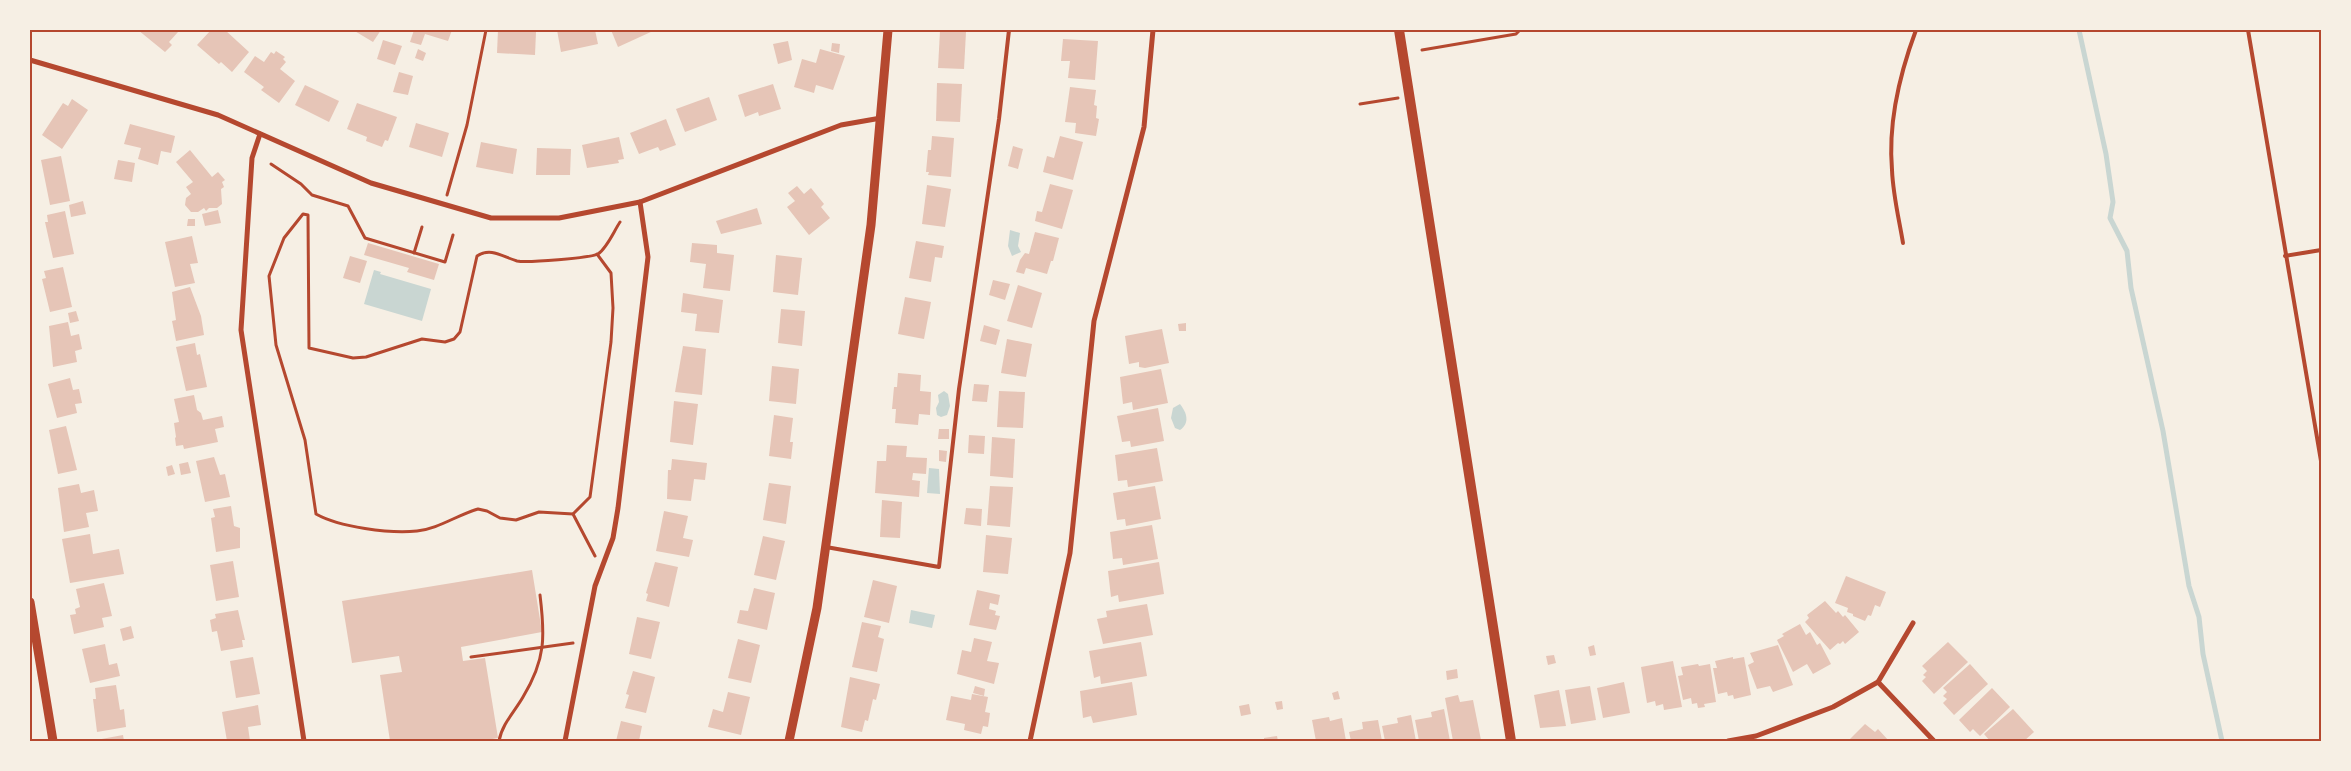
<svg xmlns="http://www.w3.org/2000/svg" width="2351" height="771" font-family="'Asap Condensed',sans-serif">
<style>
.water{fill:#c9d6d2}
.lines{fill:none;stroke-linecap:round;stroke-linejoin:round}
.stream{stroke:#c9d6d2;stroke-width:5}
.building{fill:#e6c5b7}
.path{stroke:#b5482f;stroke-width:3}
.service{stroke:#b5482f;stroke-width:4}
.minor{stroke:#b5482f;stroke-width:5}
.tertiary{stroke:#b5482f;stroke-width:9}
.secondary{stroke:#b5482f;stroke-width:10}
.neatline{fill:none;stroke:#b5482f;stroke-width:2}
</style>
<rect width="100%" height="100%" fill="#f6efe4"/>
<g class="water">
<path d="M1010,230L1020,233L1018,246L1021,252L1012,256L1008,246Z"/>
<path d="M374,270L381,272L380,274L431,289L422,321L364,304Z"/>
<path d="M944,391L948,394L950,406L947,415L941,417L937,415L936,408L939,402L938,395Z"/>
<path d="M1180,404C1187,413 1190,423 1180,430L1175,428L1171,418L1173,408Z"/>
<path d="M929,468L939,469L940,494L927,493Z"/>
<path d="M911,610L935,615L932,628L909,623Z"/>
</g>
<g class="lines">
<path class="stream" d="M2079,30L2106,154L2113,202L2110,218L2127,251L2131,288L2163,431L2189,586L2199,617L2203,654L2222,741"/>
</g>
<g class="building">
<path d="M138,30H176L178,32L169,42L172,45L165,52Z"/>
<path d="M211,30H225L249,52L232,72L221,62L219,64L197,45Z"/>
<path d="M353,30H381L373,42Z"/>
<path d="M414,30H452L448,41L425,34L421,45L410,42Z"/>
<path d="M498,30L536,32L535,55L497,53Z"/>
<path d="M557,30H595L598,44L561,52Z"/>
<path d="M611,30H653V31L618,47Z"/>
<path d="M940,31L966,32L964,69L938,68Z"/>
<path d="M1063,39L1098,41L1095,80L1068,78L1070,61H1061Z"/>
<path d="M383,40L402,46L395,65L377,59Z"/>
<path d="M788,41L792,60L778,64L773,44Z"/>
<path d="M832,43L840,44L839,53L831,51Z"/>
<path d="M418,49L426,53L423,61L415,58Z"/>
<path d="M820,49L845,56L833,90L816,85L814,93L794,87L802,59L816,63Z"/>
<path d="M276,51L285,57L283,59L286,62L280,69L295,81L279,103L261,90L264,87L244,72L255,56L264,62L271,52L274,54Z"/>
<path d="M399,72L413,76L408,95L393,92Z"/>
<path d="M937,83L962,84L960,122L936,121Z"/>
<path d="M773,84L781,109L759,116L758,112L745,117L738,95Z"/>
<path d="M305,85L339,101L329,122L295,105Z"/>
<path d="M1070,87L1096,90L1094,105L1097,106L1096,118L1099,119L1096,136L1075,133L1076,123L1065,122Z"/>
<path d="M709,97L717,120L685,132L676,109Z"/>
<path d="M72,99L88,110L62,149L42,135L63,103L68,106Z"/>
<path d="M357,103L397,117L388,141L385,140L382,147L366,141L367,137L347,129Z"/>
<path d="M666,119L676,145L660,151L658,147L639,154L630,133Z"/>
<path d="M416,123L449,133L442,157L409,147Z"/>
<path d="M130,124L175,136L171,153L161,151L158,165L138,159L141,148L124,144Z"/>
<path d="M932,136L954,138L951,177L928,175L929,172H926L928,150H931Z"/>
<path d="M1060,136L1083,142L1073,180L1043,172L1047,156L1054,158Z"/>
<path d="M619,137L624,159L618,160L619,163L587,168L582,145Z"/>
<path d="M481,142L517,149L513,174L476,167Z"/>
<path d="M1013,146L1023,149L1018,169L1008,166Z"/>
<path d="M537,148L571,149L570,175H536Z"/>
<path d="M190,150L212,177L218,172L225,180L222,182L224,187L221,189L222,204L217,208H209L206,211L204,208L198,212H191L185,205L186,198L191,194L186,187L193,182L176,162Z"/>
<path d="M61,156L70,201L50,205L41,160Z"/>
<path d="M118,160L135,163L132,182L114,179Z"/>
<path d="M1050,184L1073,190L1062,229L1035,221L1037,211L1042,212Z"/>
<path d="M927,185L951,189L945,227L922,224Z"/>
<path d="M797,186L804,194L811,188L824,204L821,207L830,218L809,235L787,207L795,201L788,193Z"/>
<path d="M83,201L86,214L71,217L69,205Z"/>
<path d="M757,208L762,224L721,234L716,221Z"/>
<path d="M218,210L221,223L205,226L202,214Z"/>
<path d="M65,211L74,254L53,258L45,222H48L47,215Z"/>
<path d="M188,219H195V226H187Z"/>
<path d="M1035,232L1059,238L1053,261H1051L1047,274L1026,268L1024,274L1016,272L1020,260L1025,253L1029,254Z"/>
<path d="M192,236L198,263L190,264L195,283L175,287L165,242Z"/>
<path d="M916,241L944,246L942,258L935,257L931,282L909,278Z"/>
<path d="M368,243L439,264L434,280L407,272L409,268L364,255Z"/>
<path d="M692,243L717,245V253L734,255L730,291L703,288L706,264L690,262Z"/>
<path d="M776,255L802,258L798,295L773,292Z"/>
<path d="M350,256L367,261L360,283L343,278Z"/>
<path d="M63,267L72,307L50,312L42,279L46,278L44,271Z"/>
<path d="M993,280L1010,284L1005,300L989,295Z"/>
<path d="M1018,285L1042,293L1032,328L1007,321Z"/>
<path d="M190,287L201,316L204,335L176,341L172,321L176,320L172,292Z"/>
<path d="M683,293L723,300L719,333L695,331L697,314L681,312Z"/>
<path d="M905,297L931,302L924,339L898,334Z"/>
<path d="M781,309L805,311L802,346L778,343Z"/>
<path d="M76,311L79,321L70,323L68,313Z"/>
<path d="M68,322L71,336L79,334L82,349L75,351L77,362L53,367L49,326Z"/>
<path d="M1186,323V331H1179L1178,324Z"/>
<path d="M984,325L1000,330L996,345L980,341Z"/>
<path d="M1162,329L1169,363L1145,368L1139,367V362L1129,364L1125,336Z"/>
<path d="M1007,339L1032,344L1026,377L1001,373Z"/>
<path d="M195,343L197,355L200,354L207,387L186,391L176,347Z"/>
<path d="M683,346L706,349L702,395L675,392Z"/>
<path d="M772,366L799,369L796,404L769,401Z"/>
<path d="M1161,369L1168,403L1133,410L1132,402L1123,404L1120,377Z"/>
<path d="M898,373L921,375L920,391L931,392L930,415L919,414L918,425L895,423L896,409H892L894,387H897Z"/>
<path d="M70,378L73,390L79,389L82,403L75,404L77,413L57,418L48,384Z"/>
<path d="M974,384L989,385L987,402L972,401Z"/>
<path d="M999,391L1025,392L1023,428L997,427Z"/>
<path d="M194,395L197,410L201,413L203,420L222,416L224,427L215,429L218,442L184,449L183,445L176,446L175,438L176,437L174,423L179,422L174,399Z"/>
<path d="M674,401L698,404L693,445L670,442Z"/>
<path d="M1158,408L1164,441L1131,447L1130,441L1122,442L1117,416Z"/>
<path d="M774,415L793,418L790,442H793L791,459L769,456Z"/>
<path d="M66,426L77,470L58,474L49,430Z"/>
<path d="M939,429H949V439H938Z"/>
<path d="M969,435L985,436L984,454L968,453Z"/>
<path d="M992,437L1015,439L1013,478L990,476Z"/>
<path d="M887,445L907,446L906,457L927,458L926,474L913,473L912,480L920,481L919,497L875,493L877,461H886Z"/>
<path d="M1157,448L1163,481L1128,487L1127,480L1118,481L1115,455Z"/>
<path d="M939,450L947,451L946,462L939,461Z"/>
<path d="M214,457L220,475L225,474L230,497L205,502L196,461Z"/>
<path d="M672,459L707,463L705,480L694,479L691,501L667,499L668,470H671Z"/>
<path d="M188,462L191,473L181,475L179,464Z"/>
<path d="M172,465L175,474L168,476L166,467Z"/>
<path d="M769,483L791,486L786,524L763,520Z"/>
<path d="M79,484L81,493L94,490L98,511L86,513L89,527L64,532L58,488Z"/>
<path d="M990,486L1013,487L1010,527L987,525Z"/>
<path d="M1155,486L1161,519L1126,526L1125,519L1117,520L1113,493Z"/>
<path d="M882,500L902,502L900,538L880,537Z"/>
<path d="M231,506L234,526L240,528V548L216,552L211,518L215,517L213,509Z"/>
<path d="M966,508L982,509L981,526L964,524Z"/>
<path d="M664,511L688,516L683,538L693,540L689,557L656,551Z"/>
<path d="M1152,525L1158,559L1123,565L1122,558L1113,559L1110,532Z"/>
<path d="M90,534L93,554L119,549L124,574L70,583L62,539Z"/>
<path d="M986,535L1012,538L1008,574L983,572Z"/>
<path d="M763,536L785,541L776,580L754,575Z"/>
<path d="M233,561L239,597L216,601L210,565Z"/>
<path d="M655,562L678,567L669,607L646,601L648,594L646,593Z"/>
<path d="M1159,562L1164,594L1119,602L1118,595L1111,597L1108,571Z"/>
<path d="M532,570L542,632L461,647L463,661L485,658L498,738L481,741H390L380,675L402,672L399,656L352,663L342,601Z"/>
<path d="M1846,576L1886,592L1880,607L1875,605L1871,616L1868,615L1865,621L1853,616V614L1847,612L1848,608L1835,603Z"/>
<path d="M873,580L897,586L889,623L864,617Z"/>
<path d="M104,583L112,616L102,618L104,627L74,634L70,615L76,614L75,609L80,607L76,589Z"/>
<path d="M754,588L775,593L767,630L737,623L740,610L748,611Z"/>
<path d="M977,590L1000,595L998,605L990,603L989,609L996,611L995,615L1000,616L996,630L969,625Z"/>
<path d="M1825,601L1836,613L1838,611L1843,617L1845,615L1859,632L1845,644L1843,641L1840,644L1838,643L1830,650L1805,622L1809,618L1807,615Z"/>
<path d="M1147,604L1153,635L1103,644L1097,619L1107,617L1106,611Z"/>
<path d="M238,610L245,640H242L243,647L221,651L217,631L212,632L210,620L216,618L215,614Z"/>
<path d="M637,617L660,622L651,659L629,654Z"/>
<path d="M862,622L881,626L878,637L884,639L877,672L852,667Z"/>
<path d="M1800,624L1806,635L1810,632L1817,645L1820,643L1831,664L1813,674L1807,664L1793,672L1777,640L1784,636L1782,634Z"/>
<path d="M131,626L134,638L123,641L120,629Z"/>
<path d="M974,638L992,642L987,661L999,663L994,684L957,674L962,650L971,652Z"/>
<path d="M738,639L760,645L751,683L728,678Z"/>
<path d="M1141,642L1147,676L1101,684L1100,676L1094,678L1089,651Z"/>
<path d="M1948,642L1968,662L1934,694L1922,681L1926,677L1923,675L1927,671L1922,666Z"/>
<path d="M105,644L109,665L117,663L120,676L90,683L82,649Z"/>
<path d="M1594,645L1596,655L1590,656L1588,647Z"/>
<path d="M1778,645L1793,685L1773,692L1770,686L1757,689L1748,665L1754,662L1750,653Z"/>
<path d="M1554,655L1556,663L1548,665L1546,656Z"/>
<path d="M253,657L260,694L236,698L230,661Z"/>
<path d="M1733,657V659L1744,657L1751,695L1734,699L1733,695L1728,696L1727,692L1718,694L1713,668H1717L1715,661Z"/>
<path d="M1673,661L1682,707L1664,710L1663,704L1656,706L1655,701L1647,703L1641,667Z"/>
<path d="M1698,664L1699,666L1710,664L1716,702L1704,704L1705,707L1698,708L1697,703L1692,704L1691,698L1683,700L1678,676L1683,675L1681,667Z"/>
<path d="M1970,664L1988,684L1954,715L1943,703L1947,699L1943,696L1947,692L1943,688Z"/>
<path d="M1457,669L1458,678L1447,680L1446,671Z"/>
<path d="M633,671L655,677L646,713L625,708L629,695L626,694Z"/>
<path d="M850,677L880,684L876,700L873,699L868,721L865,720L862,732L841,727Z"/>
<path d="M1132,682L1137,715L1093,723L1091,716L1083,718L1080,691Z"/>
<path d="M1624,682L1630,713L1603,718L1597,688Z"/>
<path d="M116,685L120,710L124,709L126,727L97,732L93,699H96L95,688Z"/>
<path d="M975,686L985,689L984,696L973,693Z"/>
<path d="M1590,686L1596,720L1571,724L1565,690Z"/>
<path d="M1992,688L2010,707L1980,736L1973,729L1970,732L1959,720Z"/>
<path d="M1559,690L1566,726L1540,728L1534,695Z"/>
<path d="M1338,691L1340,699L1334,700L1332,693Z"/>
<path d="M728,692L750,697L741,735L708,727L713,709L723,712Z"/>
<path d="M972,694L988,697L985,712L990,713L988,727L983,726L981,734L964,730L965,724L946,720L951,696L971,700Z"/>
<path d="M1458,695L1460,702L1473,700L1481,740L1453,741L1445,698Z"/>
<path d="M1282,701L1283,709L1277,710L1275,702Z"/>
<path d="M1249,704L1251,714L1241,716L1239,706Z"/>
<path d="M258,705L261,725L248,727L250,741H227L222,712Z"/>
<path d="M1444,709L1450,741H1419L1415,720L1432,717L1431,712Z"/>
<path d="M2013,709L2034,732L2024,741H1990L1984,734Z"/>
<path d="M1411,715L1416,741H1385L1382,726L1398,723L1397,718Z"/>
<path d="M1329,717L1330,721L1342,718L1346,741H1316L1312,720Z"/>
<path d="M1378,720L1382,741H1351L1349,732L1363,729L1362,722Z"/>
<path d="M621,721L642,726L639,741H616Z"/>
<path d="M1865,724L1875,732L1878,729L1889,741H1848Z"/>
<path d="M123,735L124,741H96V740Z"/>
<path d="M1277,736L1278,741H1264V738Z"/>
</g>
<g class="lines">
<g class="path">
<path d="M1422,50L1516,34L1520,30"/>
<path d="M1360,104L1398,98"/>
<path d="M271,164L301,184L312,195L348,206L365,238L445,262L453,235"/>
<path d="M447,195L467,125L486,30"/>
<path d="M414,253L422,227"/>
<path d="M573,514L590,497L611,342L613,308L611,273L597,254"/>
<path d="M595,556L573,514L539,512L516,520L500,518L487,511L478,509C457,515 438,529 417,531C390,534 339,527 316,514L305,440L276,345L269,276L284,238L303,214L308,215L309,348L353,358L366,357L422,339L445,342L454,339L460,332L477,256C491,247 503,257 517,261C527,263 590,258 598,254C607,248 614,231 620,222"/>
<path d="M471,657L573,643"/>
<path d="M499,741C502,724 515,711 523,697C546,659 545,636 540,595"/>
</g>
<g class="service">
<path d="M2248,30L2321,461"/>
<path d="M1903,243C1899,219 1893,195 1892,170C1888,124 1900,73 1916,30"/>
<path d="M2285,256L2321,250"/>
<path d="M826,547L939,567L959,389L999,119L1009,30"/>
</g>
<g class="minor">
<path d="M30,60L218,115L371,183L491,218H559L640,202L841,125L881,118"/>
<path d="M260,134L252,158L241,330L304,741"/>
<path d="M1878,682L1934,741"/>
<path d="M565,741L595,586L613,538L618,508L648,257L640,202"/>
<path d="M1030,741L1070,553L1094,321L1144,127L1153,30"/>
<path d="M1728,741L1756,736L1833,707L1878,682L1913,623"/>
</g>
<g class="tertiary">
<path d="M30,602L53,741"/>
<path d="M789,741L817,608L871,225L888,30"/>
</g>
<path class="secondary" d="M1399,30L1511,741"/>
</g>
<rect width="2351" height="771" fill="none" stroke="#f6efe4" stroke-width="62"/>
<rect x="31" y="31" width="2289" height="709" class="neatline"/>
</svg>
